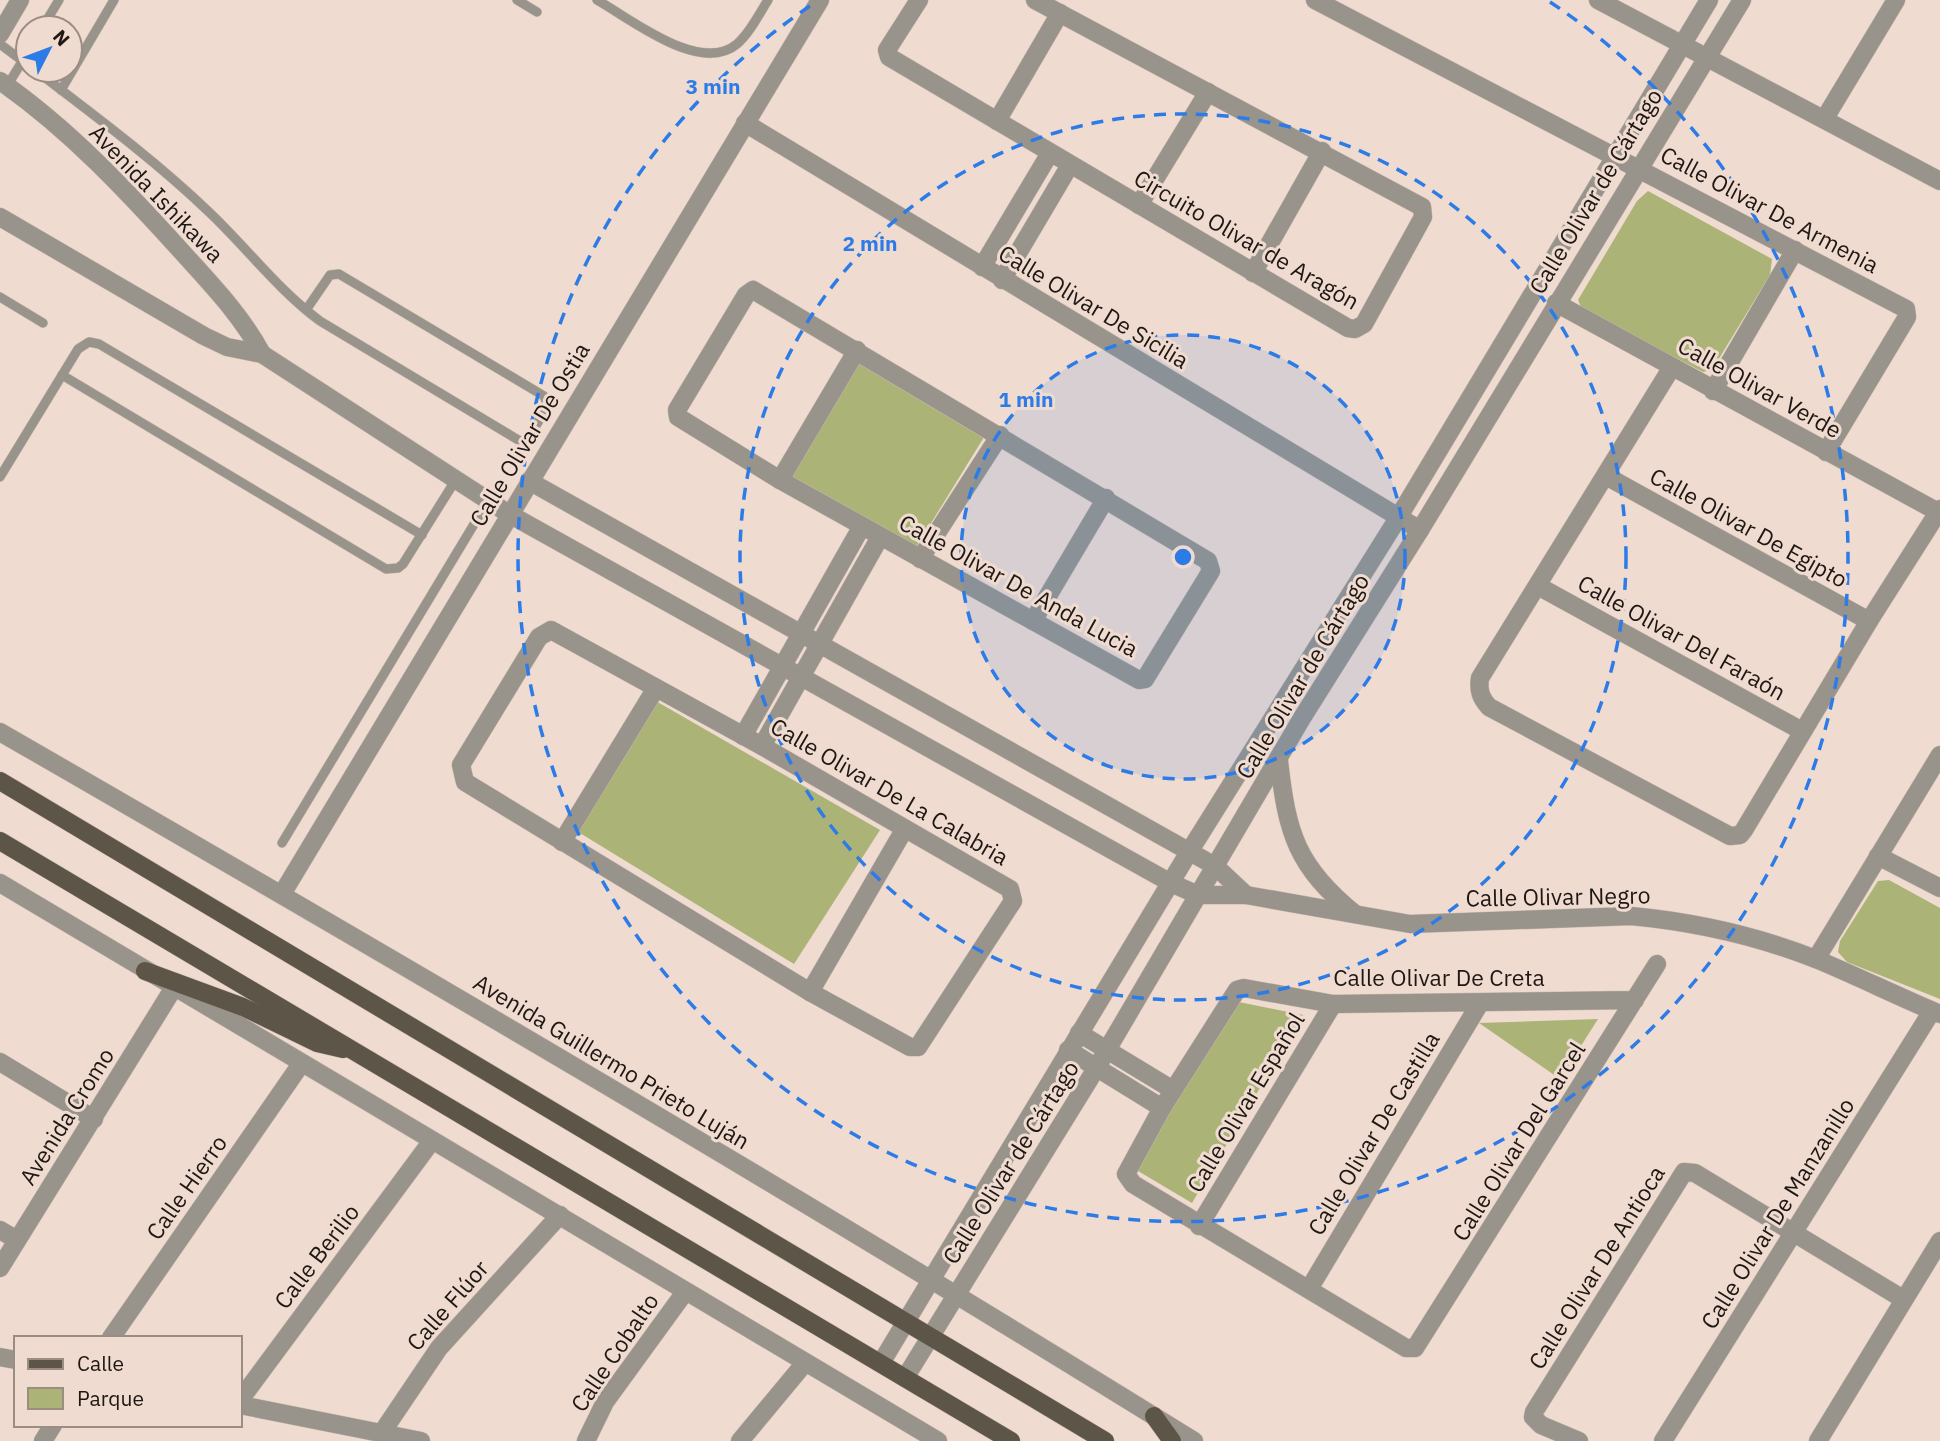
<svg xmlns="http://www.w3.org/2000/svg" width="1940" height="1441" font-family="'IBM Plex Sans',sans-serif">
<style>
.park{fill:#abb476}
.lines{fill:none;stroke-linecap:round;stroke-linejoin:round}
.service-casing{stroke:#c9b8ad;stroke-width:10}
.minor-casing{stroke:#c9b8ad;stroke-width:19}
.tertiary-casing{stroke:#c9b8ad;stroke-width:19}
.primary-casing{stroke:#c9b8ad;stroke-width:19}
.service{stroke:#98948c;stroke-width:9}
.minor{stroke:#98948c;stroke-width:18}
.tertiary{stroke:#98948c;stroke-width:18}
.primary{stroke:#5d5648;stroke-width:18}
.ring{fill:none;stroke:#2d7be7;stroke-width:3.5;stroke-dasharray:12 9}
.labels{text-anchor:middle;dominant-baseline:central;stroke-width:6;stroke-linejoin:round;paint-order:stroke}
.street-label{font-size:23px;fill:#1e1713;stroke:#efdbcf}
.centre{fill:#2d7be7;stroke:#efdbcf;stroke-width:3.5}
.ring-label{font-size:21px;text-anchor:middle;font-weight:bold;fill:#2d7be7;stroke:#efdbcf;stroke-width:6;stroke-linejoin:round;paint-order:stroke}
</style>
<rect width="100%" height="100%" fill="#efdbcf"/>
<g class="park">
<path d="M1648,191L1772,259L1770,275L1712,370L1703,372L1582,309L1578,300L1637,201Z"/>
<path d="M857,351L989,429L912,554L781,480Z"/>
<path d="M654,700L880,830L794,964L575,830Z"/>
<path d="M1889,880L1940,908V999L1847,962L1838,952L1840,941L1878,881Z"/>
<path d="M1234,1001L1303,1015L1192,1203L1133,1168Z"/>
<path d="M1598,1019L1560,1079L1479,1023Z"/>
</g>
<g class="lines">
<g class="service-casing">
<g id="service">
<path d="M517,0L537,12"/>
<path d="M597,0C631,19 700,75 737,44C750,33 759,14 768,0"/>
<path d="M42,28L59,0"/>
<path d="M0,44L28,65"/>
<path d="M35,70C94,115 156,161 209,212C247,248 278,290 320,321L520,441L527,440L548,406L544,396L339,274L330,275L306,310"/>
<path d="M7,86L28,52"/>
<path d="M61,90L114,0"/>
<path d="M0,297L43,323"/>
<path d="M62,375L386,569L398,568L403,564L455,481"/>
<path d="M0,477L78,349L89,342L99,344L422,535"/>
<path d="M282,843L488,501"/>
</g>
</g>
<g class="minor-casing">
<g id="minor">
<path d="M919,0L887,50L889,57L1348,328L1355,329L1364,324L1423,217L1422,207L1035,0"/>
<path d="M1315,0L1906,309L1907,317L1826,452"/>
<path d="M1598,0L1940,181"/>
<path d="M0,34L20,0"/>
<path d="M0,81C69,129 127,191 183,253C211,284 242,316 262,354L227,347L204,336L0,217"/>
<path d="M1825,118L1896,0"/>
<path d="M997,121L1060,13"/>
<path d="M745,123L1420,530"/>
<path d="M1139,205L1208,92"/>
<path d="M982,267L1050,153"/>
<path d="M1253,273L1322,151"/>
<path d="M1002,280L1070,165"/>
<path d="M753,290L1208,561L1211,571L1145,679L1139,680L780,480L678,417L677,410L746,295Z"/>
<path d="M1556,303L1940,513"/>
<path d="M262,354L509,514"/>
<path d="M1672,367L1480,678C1478,691 1481,698 1489,707L1730,836L1740,835L1744,830L1869,621L1940,509"/>
<path d="M1713,391L1795,250"/>
<path d="M1606,476L1869,621"/>
<path d="M780,480L857,350"/>
<path d="M920,559L1000,435"/>
<path d="M1538,586L1802,731"/>
<path d="M1033,621L1106,498"/>
<path d="M551,630L762,746L1010,889L1013,901L918,1047H910L810,992L465,782L461,765L539,637Z"/>
<path d="M743,736L862,526"/>
<path d="M762,746L880,537"/>
<path d="M562,842L656,688"/>
<path d="M1878,856L1940,888"/>
<path d="M1816,959L1940,755"/>
<path d="M810,992L904,830"/>
<path d="M1635,1000L1333,1004L1244,988L1237,990L1162,1108L1126,1174L1133,1184L1406,1348H1415L1657,964"/>
<path d="M1079,1033L1173,1090"/>
<path d="M1068,1050L1162,1108"/>
<path d="M0,1062L94,1119"/>
<path d="M1199,1226L1333,1004"/>
<path d="M0,1230L17,1240"/>
<path d="M0,1268L173,989"/>
<path d="M1309,1289L1480,1003"/>
<path d="M111,1338L301,1064"/>
<path d="M240,1400L431,1142"/>
<path d="M381,1434L439,1348L560,1215"/>
<path d="M43,1441L53,1425"/>
<path d="M586,1441L605,1402L685,1292"/>
<path d="M740,1441L804,1364"/>
<path d="M1579,1441L1541,1425L1533,1417L1534,1412L1684,1172L1695,1173L1903,1299"/>
<path d="M1663,1441L1932,1011"/>
<path d="M1818,1441L1940,1241"/>
</g>
</g>
<g class="tertiary-casing">
<g id="tertiary">
<path d="M529,481L1215,866L1246,895"/>
<path d="M509,514L1171,883L1198,895H1246L1410,924L1631,916C1695,922 1758,936 1818,960C1859,977 1899,997 1940,1014"/>
<path d="M0,732C401,963 801,1197 1194,1441"/>
<path d="M1279,761C1287,834 1297,867 1355,914"/>
<path d="M0,883L938,1441"/>
<path d="M282,894L820,0"/>
<path d="M0,1357L16,1360"/>
<path d="M881,1363L1189,852L1398,518L1709,0"/>
<path d="M905,1378L1097,1067L1302,718L1420,530L1742,0"/>
<path d="M240,1405L421,1441"/>
</g>
</g>
<g class="primary-casing">
<g id="primary">
<path d="M0,781L1105,1441"/>
<path d="M0,841L1011,1441"/>
<path d="M145,971L243,1007L317,1043L343,1049"/>
<path d="M1154,1416L1172,1441"/>
</g>
</g>
<use href="#service" class="service"/>
<use href="#minor" class="minor"/>
<use href="#tertiary" class="tertiary"/>
<use href="#primary" class="primary"/>
</g>
<circle cx="1183" cy="557" r="222" fill="#2d7be7" fill-opacity=".12"/>
<g class="ring">
<circle cx="1183" cy="557" r="222"/>
<circle cx="1183" cy="557" r="443"/>
<path d="M1550 2A665 665 0 1 1 816 2"/>
</g>
<g class="labels">
<g class="street-label">
<text transform="translate(1595 191) rotate(-59)">Calle Olivar de Cártago</text>
<text transform="translate(157 193) rotate(46)">Avenida Ishikawa</text>
<text transform="translate(1770 209) rotate(28)">Calle Olivar De Armenia</text>
<text transform="translate(1247 239) rotate(30)">Circuito Olivar de Aragón</text>
<text transform="translate(1094 306) rotate(31)">Calle Olivar De Sicilia</text>
<text transform="translate(1760 387) rotate(29)">Calle Olivar Verde</text>
<text transform="translate(529 434) rotate(-59)">Calle Olivar De Ostia</text>
<text transform="translate(1749 527) rotate(29)">Calle Olivar De Egipto</text>
<text transform="translate(1019 585) rotate(29)">Calle Olivar De Anda Lucia</text>
<text transform="translate(1682 637) rotate(29)">Calle Olivar Del Faraón</text>
<text transform="translate(1302 676) rotate(-59)">Calle Olivar de Cártago</text>
<text transform="translate(890 791) rotate(30)">Calle Olivar De La Calabria</text>
<text transform="translate(1558 896) rotate(-1)">Calle Olivar Negro</text>
<text x="1439" y="977">Calle Olivar De Creta</text>
<text transform="translate(612 1061) rotate(31)">Avenida Guillermo Prieto Luján</text>
<text transform="translate(1245 1102) rotate(-59)">Calle Olivar Español</text>
<text transform="translate(66 1116) rotate(-58)">Avenida Cromo</text>
<text transform="translate(1373 1133) rotate(-59)">Calle Olivar De Castilla</text>
<text transform="translate(1518 1141) rotate(-58)">Calle Olivar Del Garcel</text>
<text transform="translate(1010 1162) rotate(-58)">Calle Olivar de Cártago</text>
<text transform="translate(186 1187) rotate(-55)">Calle Hierro</text>
<text transform="translate(1777 1213) rotate(-58)">Calle Olivar De Manzanillo</text>
<text transform="translate(316 1256) rotate(-53)">Calle Berilio</text>
<text transform="translate(1596 1267) rotate(-58)">Calle Olivar De Antioca</text>
<text transform="translate(447 1305) rotate(-49)">Calle Flúor</text>
<text transform="translate(614 1352) rotate(-56)">Calle Cobalto</text>
</g>
</g>
<circle cx="1183" cy="557" r="10" class="centre"/>
<g class="ring-label">
<text x="713" y="94">3 min</text>
<text x="870" y="251">2 min</text>
<text x="1026" y="407">1 min</text>
</g>
<rect x="14" y="1336" width="228" height="91" fill="#efdbcf" stroke="#9b8d84" stroke-width="2"/>
<rect x="28" y="1359" width="35" height="10" fill="#5d5648" stroke="#9b8d84" stroke-width="2"/>
<text x="77" y="1371" font-size="21" fill="#1e1713">Calle</text>
<rect x="28" y="1388" width="35" height="21" fill="#abb476" stroke="#9b8d84" stroke-width="2"/>
<text x="77" y="1406" font-size="21" fill="#1e1713">Parque</text>
<g transform="translate(49 49) rotate(48)"><circle r="33" fill="#efdbcf" stroke="#9b8d84" stroke-width="2"/>
<path d="M0-5L12 26L0 18L-12 26Z" fill="#2d7be7"/>
<text y="-10" font-size="19" font-weight="bold" text-anchor="middle" fill="#1e1713">N</text>
</g>
</svg>
